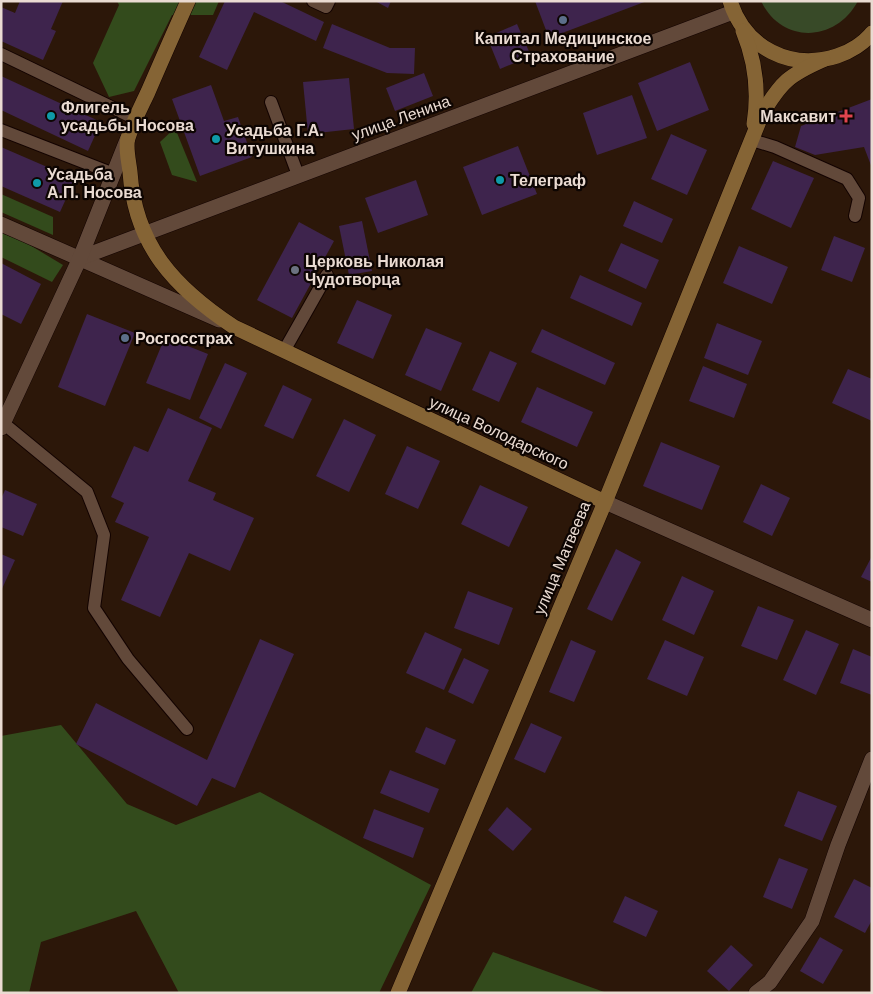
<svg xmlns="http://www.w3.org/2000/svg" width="873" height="994" font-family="Arial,sans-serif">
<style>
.green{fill:#384a28}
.forest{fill:#334b1c}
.building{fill:#3e244d}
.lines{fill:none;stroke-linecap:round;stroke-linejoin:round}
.lane-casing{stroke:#130300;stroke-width:14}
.street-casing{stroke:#130300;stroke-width:16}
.secondary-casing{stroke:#130300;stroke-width:16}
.lane{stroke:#62493a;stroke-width:12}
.street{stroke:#62493a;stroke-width:15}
.secondary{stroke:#856435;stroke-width:15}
.service-dot{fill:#5c6f8a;stroke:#0d0502;stroke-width:2}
.culture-dot{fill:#0f9aa8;stroke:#0d0502;stroke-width:2}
.health-dot{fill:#e0444e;stroke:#0d0502;stroke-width:2}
.worship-dot{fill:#6b7280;stroke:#0d0502;stroke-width:2}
.labels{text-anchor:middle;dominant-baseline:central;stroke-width:4.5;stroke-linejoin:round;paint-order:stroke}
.poi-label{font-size:16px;font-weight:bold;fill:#eadbd2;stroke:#0d0502;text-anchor:start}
.street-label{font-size:16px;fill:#eadbd2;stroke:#0d0502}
</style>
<rect width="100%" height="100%" fill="#2c1709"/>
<path class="green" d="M761,1H858C836,42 782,45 761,1Z"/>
<g class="forest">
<path d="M117,1H219L213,15H172L134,91L109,97L93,63L119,5Z"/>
<path d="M175,128L197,182L172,175L160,142Z"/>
<path d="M1,194L53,217V235L1,212Z"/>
<path d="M1,233L23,241L63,265L52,282L1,257Z"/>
<path d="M61,725L127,804L176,825L260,792L431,885L379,993H179L136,911L41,942L29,993H1V736Z"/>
<path d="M493,952L607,993H471Z"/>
</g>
<g class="building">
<path d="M20,1H63L51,29L56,31L43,60L1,41V7L15,13Z"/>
<path d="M225,1H280L324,22L316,41L254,12L227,70L199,57Z"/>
<path d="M375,1H391L388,8Z"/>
<path d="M535,1H647L549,38Z"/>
<path d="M332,24L390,48H415L414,74L387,73L323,48Z"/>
<path d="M517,24L531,56L500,69L487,37Z"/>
<path d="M690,62L709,110L657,131L638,83Z"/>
<path d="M424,73L433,96L395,111L386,88Z"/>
<path d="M1,76L101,122L88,151L1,110Z"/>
<path d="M349,78L354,129L308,134L303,82Z"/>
<path d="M211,85L224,121L238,117L252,157L200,176L172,99Z"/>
<path d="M632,95L647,138L597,155L583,113Z"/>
<path d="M872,99V168L864,147L815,155L795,147L801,126Z"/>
<path d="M671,134L707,150L687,195L651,179Z"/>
<path d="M518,146L537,194L482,215L463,167Z"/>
<path d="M1,147L75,179L60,212L1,186Z"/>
<path d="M773,161L814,178L791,228L751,209Z"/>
<path d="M416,180L428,215L378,233L365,198Z"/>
<path d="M634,201L673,219L662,243L623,226Z"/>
<path d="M362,221L372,271L349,275L339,226Z"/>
<path d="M299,222L334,241L292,318L257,300Z"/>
<path d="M834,236L865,248L852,282L821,270Z"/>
<path d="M621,243L659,260L646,289L608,271Z"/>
<path d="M739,246L788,267L772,304L723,283Z"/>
<path d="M1,263L41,284L21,324L1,314Z"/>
<path d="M580,275L642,303L632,326L570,298Z"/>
<path d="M357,300L392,315L373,359L337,343Z"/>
<path d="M87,314L135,333L105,406L58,387Z"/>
<path d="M717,323L762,341L748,375L704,358Z"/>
<path d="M426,328L462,343L441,391L405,375Z"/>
<path d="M542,329L615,363L605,385L531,352Z"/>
<path d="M165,337L208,354L190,400L146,383Z"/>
<path d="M490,351L517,363L499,402L472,390Z"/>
<path d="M225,363L247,373L221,429L199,418Z"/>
<path d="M703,366L747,384L734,418L689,401Z"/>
<path d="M848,369L872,379V421L832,403Z"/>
<path d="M283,385L312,399L293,439L264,426Z"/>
<path d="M537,387L593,412L577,447L521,422Z"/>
<path d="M168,408L212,428L188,481L216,493L213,500L254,518L230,571L189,553L160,617L121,600L149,537L115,522L124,503L111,497L134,446L148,452Z"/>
<path d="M344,419L376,435L349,492L316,476Z"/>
<path d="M661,442L720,466L702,510L643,486Z"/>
<path d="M407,446L440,461L418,509L385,494Z"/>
<path d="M761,484L790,498L772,536L743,522Z"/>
<path d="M480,485L528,507L509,547L461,524Z"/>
<path d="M5,490L37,504L23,536L1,527V499Z"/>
<path d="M616,549L641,562L612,621L587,609Z"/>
<path d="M1,554L15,560L1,591Z"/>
<path d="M872,556V582L861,577Z"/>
<path d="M682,576L714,591L694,635L662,620Z"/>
<path d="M468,591L513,608L499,645L454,628Z"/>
<path d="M758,606L794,620L777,660L741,646Z"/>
<path d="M806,630L839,644L816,695L783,680Z"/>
<path d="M425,632L462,649L444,690L406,673Z"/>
<path d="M260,639L294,654L235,788L212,778L197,806L76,744L96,703L207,760Z"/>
<path d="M571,640L596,651L574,702L549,692Z"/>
<path d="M665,640L704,657L687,696L647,679Z"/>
<path d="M853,649L872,657V695L840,683Z"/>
<path d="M464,658L489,670L473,704L448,692Z"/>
<path d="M531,723L562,737L545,773L514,759Z"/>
<path d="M426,727L456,740L445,765L415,752Z"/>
<path d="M390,770L439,789L429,813L380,793Z"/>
<path d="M798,791L837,806L822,841L784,826Z"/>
<path d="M507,807L532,829L513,851L488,830Z"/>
<path d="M374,809L424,828L413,858L363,838Z"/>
<path d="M779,858L808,869L792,909L763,897Z"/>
<path d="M854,879L872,888V920L865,933L834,917Z"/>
<path d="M625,896L658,911L646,937L613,922Z"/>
<path d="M820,937L843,950L823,984L800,971Z"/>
<path d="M731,945L753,965L729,991L707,971Z"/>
</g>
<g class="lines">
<g class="lane-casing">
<g id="lane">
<path d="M313,1L326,7L329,1"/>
<path d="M1,54L136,119"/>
<path d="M271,102L298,175"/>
<path d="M1,130L114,174"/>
<path d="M752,140L775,147L847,179L859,198L855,216"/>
<path d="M284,351L327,275"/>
<path d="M3,423L87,492L104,535L94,608L128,659L187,729"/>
</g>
</g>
<g class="street-casing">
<g id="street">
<path d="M1,224L219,320"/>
<path d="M80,258L733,12"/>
<path d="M1,428L80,258L127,140"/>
<path d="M605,502L872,620"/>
<path d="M756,993L770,982L812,921L838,845L872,759"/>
</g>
</g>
<g class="secondary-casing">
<g id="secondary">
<path d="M188,1C174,32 161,62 148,92C141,107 133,122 128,138C125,147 129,162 130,172C135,246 175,288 234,327L605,502"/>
<path d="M730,1C745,48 790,71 837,56C850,52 864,43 872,33"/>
<path d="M743,31C755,60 759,93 754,124"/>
<path d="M398,993L605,502L762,114C781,82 789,75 823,60"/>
</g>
</g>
<use href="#lane" class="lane"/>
<use href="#street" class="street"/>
<use href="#secondary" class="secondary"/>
</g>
<g class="service-dot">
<circle cx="563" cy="20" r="5"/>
<circle cx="125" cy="338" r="5"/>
</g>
<g class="culture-dot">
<circle cx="51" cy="116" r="5"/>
<circle cx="216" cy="139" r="5"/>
<circle cx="500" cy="180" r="5"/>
<circle cx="37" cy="183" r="5"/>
</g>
<path class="health-dot" d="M843.5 108.5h5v5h5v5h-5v5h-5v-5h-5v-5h5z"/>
<circle class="worship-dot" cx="295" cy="270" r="5"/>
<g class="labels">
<g class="poi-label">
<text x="563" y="38" text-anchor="middle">Капитал Медицинское<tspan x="563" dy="18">Страхование</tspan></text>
<text x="61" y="107">Флигель<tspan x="61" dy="18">усадьбы Носова</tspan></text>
<text x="836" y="116" text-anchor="end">Максавит</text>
<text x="226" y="130">Усадьба Г.А.<tspan x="226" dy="18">Витушкина</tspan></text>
<text x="47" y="174">Усадьба<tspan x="47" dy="18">А.П. Носова</tspan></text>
<text x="510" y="180">Телеграф</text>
<text x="305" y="261">Церковь Николая<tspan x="305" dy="18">Чудотворца</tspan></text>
<text x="135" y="338">Росгосстрах</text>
</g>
<g class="street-label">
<text transform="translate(401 118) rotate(-20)">улица Ленина</text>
<text transform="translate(499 433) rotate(25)">улица Володарского</text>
<text transform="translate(562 558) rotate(-67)">улица Матвеева</text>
</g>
</g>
<rect width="873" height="994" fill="none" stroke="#eadbd2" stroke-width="5"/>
</svg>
